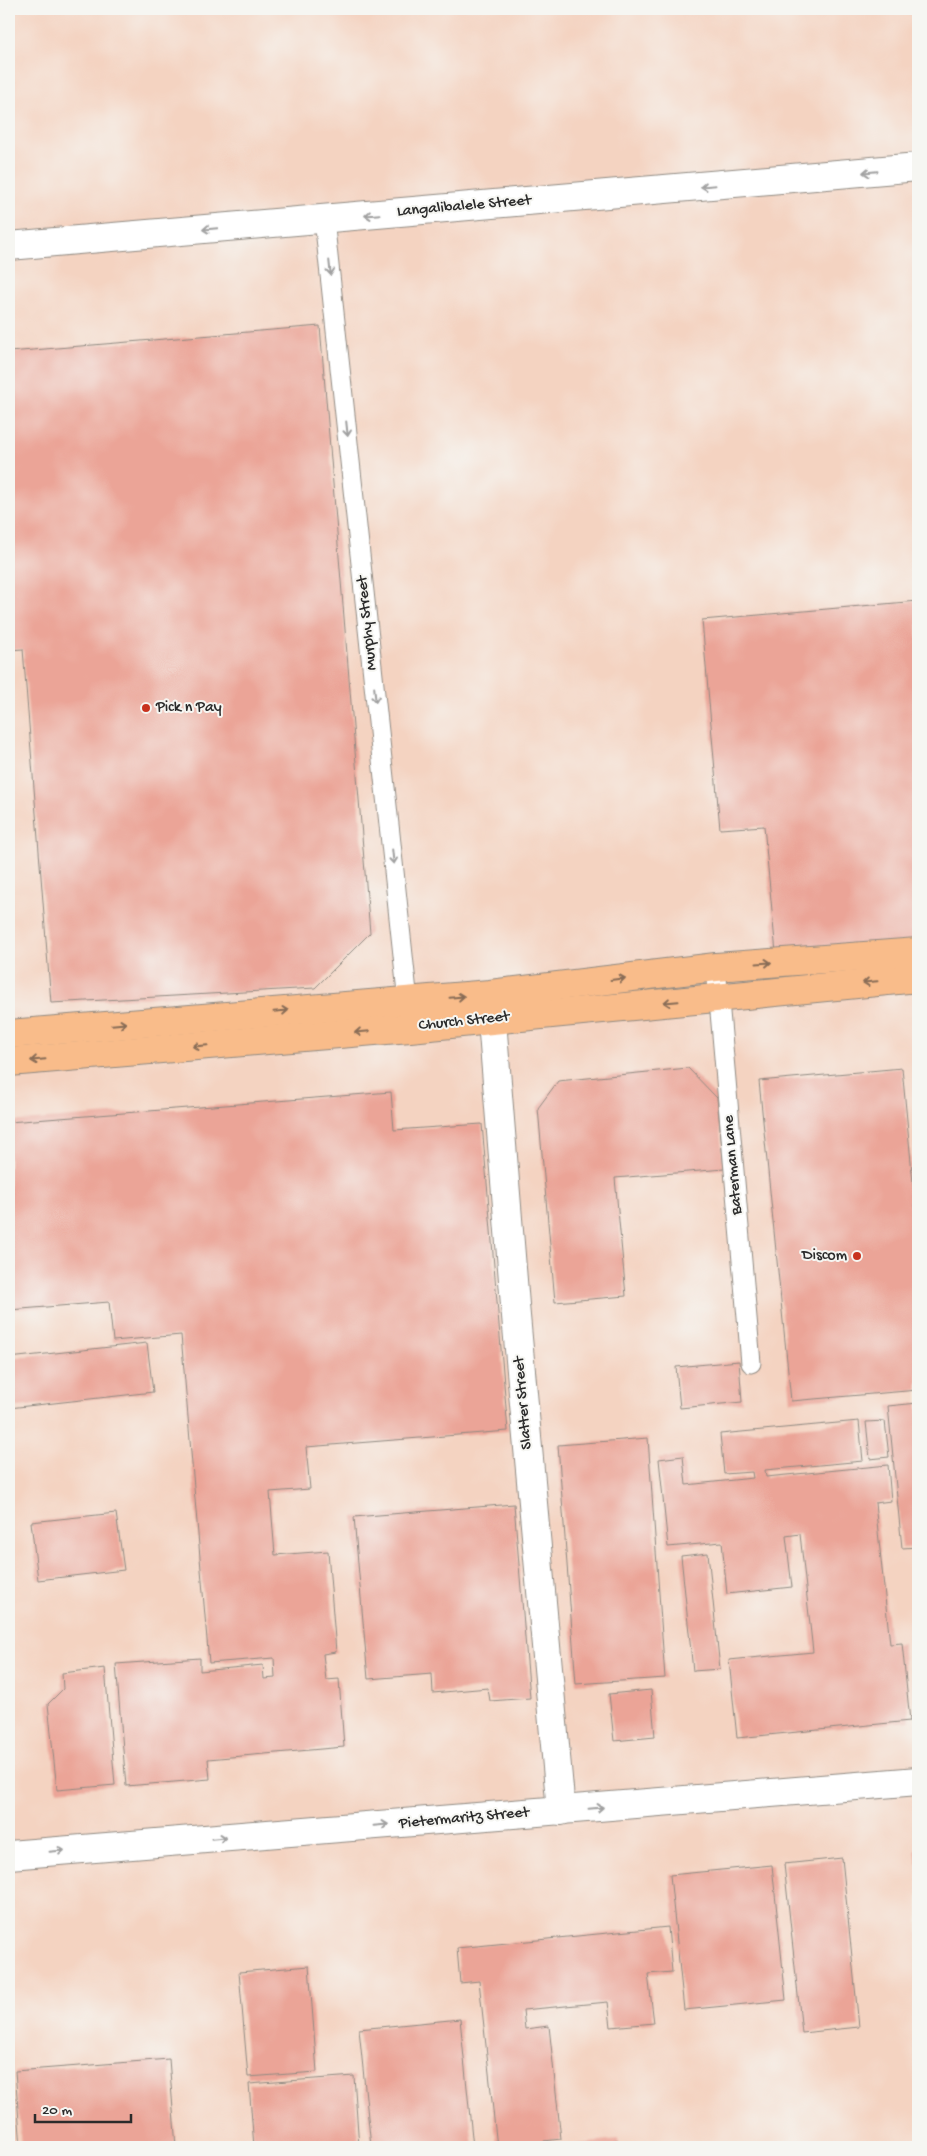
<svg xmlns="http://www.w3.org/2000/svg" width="927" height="2156" font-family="'Gochi Hand',sans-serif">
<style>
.built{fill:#f4d3c1}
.building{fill:#eba497}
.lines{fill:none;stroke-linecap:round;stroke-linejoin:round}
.service-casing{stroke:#908a82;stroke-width:21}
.minor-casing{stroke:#908a82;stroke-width:30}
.tertiary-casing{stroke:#908a82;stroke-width:30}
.primary-casing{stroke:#908a82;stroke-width:30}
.service{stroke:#fff;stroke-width:19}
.minor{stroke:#fff;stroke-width:28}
.tertiary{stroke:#fff;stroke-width:28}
.primary{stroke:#f9bc8a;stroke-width:28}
.oneway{stroke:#a0a0a0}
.oneway2{stroke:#886c56}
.poi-dot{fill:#c8321e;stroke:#f6f6f2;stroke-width:2}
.labels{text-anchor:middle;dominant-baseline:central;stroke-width:4;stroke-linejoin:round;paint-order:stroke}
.street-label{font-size:16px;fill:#2b2b2b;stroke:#f6f6f2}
.poi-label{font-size:16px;fill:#2b2b2b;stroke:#f6f6f2;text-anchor:start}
</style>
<rect width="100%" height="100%" fill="#f6f6f2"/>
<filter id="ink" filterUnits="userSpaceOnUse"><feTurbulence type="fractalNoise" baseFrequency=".02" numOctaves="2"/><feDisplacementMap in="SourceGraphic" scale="10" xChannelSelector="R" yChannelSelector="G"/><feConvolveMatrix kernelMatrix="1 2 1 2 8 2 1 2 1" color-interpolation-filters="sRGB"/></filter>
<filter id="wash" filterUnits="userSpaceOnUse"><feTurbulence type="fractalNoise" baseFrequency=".0096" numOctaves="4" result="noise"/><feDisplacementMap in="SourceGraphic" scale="20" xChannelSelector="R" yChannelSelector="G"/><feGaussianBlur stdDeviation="1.12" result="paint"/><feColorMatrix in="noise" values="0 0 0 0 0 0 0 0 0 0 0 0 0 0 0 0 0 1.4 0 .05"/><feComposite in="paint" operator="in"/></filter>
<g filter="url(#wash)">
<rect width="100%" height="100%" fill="#f5e8d8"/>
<rect class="built" x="9" y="9" width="909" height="2138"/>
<g id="blocks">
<g class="building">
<path d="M320,326L370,933L315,988L51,1003L23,649L9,650V352Z"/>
<path d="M918,601V941L776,953L764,826L720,829L702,620Z"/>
<path d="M688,1068L717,1098L724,1169L615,1178L626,1296L555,1302L538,1108L558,1081Z"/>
<path d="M902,1068L918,1235V1390L791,1401L759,1081Z"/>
<path d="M391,1092L394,1130L482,1124L508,1431L306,1447L310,1489L270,1492L275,1555L328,1551L336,1652L323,1654L326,1680L339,1679L344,1747L208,1759L210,1779L126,1786L116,1664L200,1658V1671L263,1665L264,1679L275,1678L274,1658L209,1663L181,1335L113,1341L109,1302L9,1310V1122Z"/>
<path d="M147,1343L153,1392L9,1408V1358Z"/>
<path d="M739,1361L742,1402L680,1408L676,1367Z"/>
<path d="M918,1403V1547L902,1548L888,1406Z"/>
<path d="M859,1421L863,1461L765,1470L766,1477L888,1465L891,1501L875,1503L890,1644L902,1643L910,1721L737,1738L729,1660L813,1652L800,1534L786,1536L792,1587L727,1594L722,1542L668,1547L659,1459L683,1456L686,1485L753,1478L752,1472L724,1474L720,1434Z"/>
<path d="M885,1421L889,1457L870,1459L866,1422Z"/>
<path d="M648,1438L665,1678L576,1684L558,1445Z"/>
<path d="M514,1504L530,1698L490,1701L488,1688L433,1693L432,1674L368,1679L354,1517Z"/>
<path d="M116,1513L124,1570L38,1580L31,1522Z"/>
<path d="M708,1553L720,1669L693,1671L681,1556Z"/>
<path d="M105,1668L115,1785L57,1790L48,1704L63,1689L62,1673Z"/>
<path d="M651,1690L655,1737L614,1741L609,1694Z"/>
<path d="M915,1849H918V1864H917Z"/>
<path d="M842,1858L859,2027L802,2033L784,1864Z"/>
<path d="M772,1865L786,2000L684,2010L670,1875Z"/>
<path d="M668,1927L672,1972L648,1974L654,2023L611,2027L608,2002L523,2010L525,2029L549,2026L561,2139L544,2141V2147H497L479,1981L460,1983L457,1948Z"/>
<path d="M309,1966L317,2072L248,2077L239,1972Z"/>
<path d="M460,2019L473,2147H371L359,2029Z"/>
<path d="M169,2059L176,2147H21L15,2071Z"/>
<path d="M354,2076L359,2147H254L249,2084Z"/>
<path d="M618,2140L619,2147H560L559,2146Z"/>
</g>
</g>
</g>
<g filter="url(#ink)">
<use href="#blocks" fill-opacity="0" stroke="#908a82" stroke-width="1"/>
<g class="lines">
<g class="service-casing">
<g id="service">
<path d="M324,219L409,1011"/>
<path d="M716,967L751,1363"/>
</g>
</g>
<g class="minor-casing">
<path id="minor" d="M490,996L515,1305L561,1811"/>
</g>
<g class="tertiary-casing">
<g id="tertiary">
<path d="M9,246L918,167"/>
<path d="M9,1855L918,1781"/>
</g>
</g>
<g class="primary-casing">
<g id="primary">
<path d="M9,1034L490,994L716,967L918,952"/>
<path d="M9,1062L410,1028L918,978"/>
</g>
</g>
<use href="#service" class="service"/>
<use href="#minor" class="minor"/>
<use href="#tertiary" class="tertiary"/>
<use href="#primary" class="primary"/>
</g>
<defs><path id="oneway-shaft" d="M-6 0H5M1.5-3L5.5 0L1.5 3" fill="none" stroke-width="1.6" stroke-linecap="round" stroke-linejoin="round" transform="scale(1.25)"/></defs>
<g class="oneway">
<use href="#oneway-shaft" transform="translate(870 172) rotate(175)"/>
<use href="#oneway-shaft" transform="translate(708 186) rotate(175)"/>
<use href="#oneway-shaft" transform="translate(372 215) rotate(175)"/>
<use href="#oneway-shaft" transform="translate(210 229) rotate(175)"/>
<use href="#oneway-shaft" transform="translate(330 268) rotate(84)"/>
<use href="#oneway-shaft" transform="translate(347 429) rotate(84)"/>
<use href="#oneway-shaft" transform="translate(375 695) rotate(84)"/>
<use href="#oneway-shaft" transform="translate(393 857) rotate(84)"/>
<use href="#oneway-shaft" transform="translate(596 1808) rotate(-5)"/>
<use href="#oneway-shaft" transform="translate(381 1825) rotate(-5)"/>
<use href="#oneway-shaft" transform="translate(219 1838) rotate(-5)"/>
<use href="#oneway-shaft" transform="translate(57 1851) rotate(-5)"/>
</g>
<g class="oneway2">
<use href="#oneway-shaft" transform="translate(764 963) rotate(-4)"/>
<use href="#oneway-shaft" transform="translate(618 979) rotate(-7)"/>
<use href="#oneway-shaft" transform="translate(870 982) rotate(175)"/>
<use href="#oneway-shaft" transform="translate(457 997) rotate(-5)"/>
<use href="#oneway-shaft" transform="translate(671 1002) rotate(175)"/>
<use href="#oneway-shaft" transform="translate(281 1011) rotate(-5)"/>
<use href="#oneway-shaft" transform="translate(119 1024) rotate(-5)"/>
<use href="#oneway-shaft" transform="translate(362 1032) rotate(175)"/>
<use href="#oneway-shaft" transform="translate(200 1046) rotate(175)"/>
<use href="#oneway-shaft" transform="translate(38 1060) rotate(175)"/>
</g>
</g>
<g class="poi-dot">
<circle cx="146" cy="708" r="5"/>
<circle cx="857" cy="1256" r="5"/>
</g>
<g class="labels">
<g class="street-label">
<text transform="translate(464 207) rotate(-5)">Langalibalele Street</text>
<text transform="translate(368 623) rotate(-96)">Murphy Street</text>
<text transform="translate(464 1022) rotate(-6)">Church Street</text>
<text transform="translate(734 1165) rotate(-95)">Baterman Lane</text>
<text transform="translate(524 1403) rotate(-95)">Slatter Street</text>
<text transform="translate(464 1819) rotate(-5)">Pietermaritz Street</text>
</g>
<g class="poi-label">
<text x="156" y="708">Pick n Pay</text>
<text x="847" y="1256" text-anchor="end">Discom</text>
</g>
</g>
<rect width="927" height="2156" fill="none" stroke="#f6f6f2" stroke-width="30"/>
<path d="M35 2114v8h96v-8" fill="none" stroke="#2b2b2b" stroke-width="2.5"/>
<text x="42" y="2114" font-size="15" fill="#2b2b2b" stroke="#f6f6f2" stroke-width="4" paint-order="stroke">20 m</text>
</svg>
